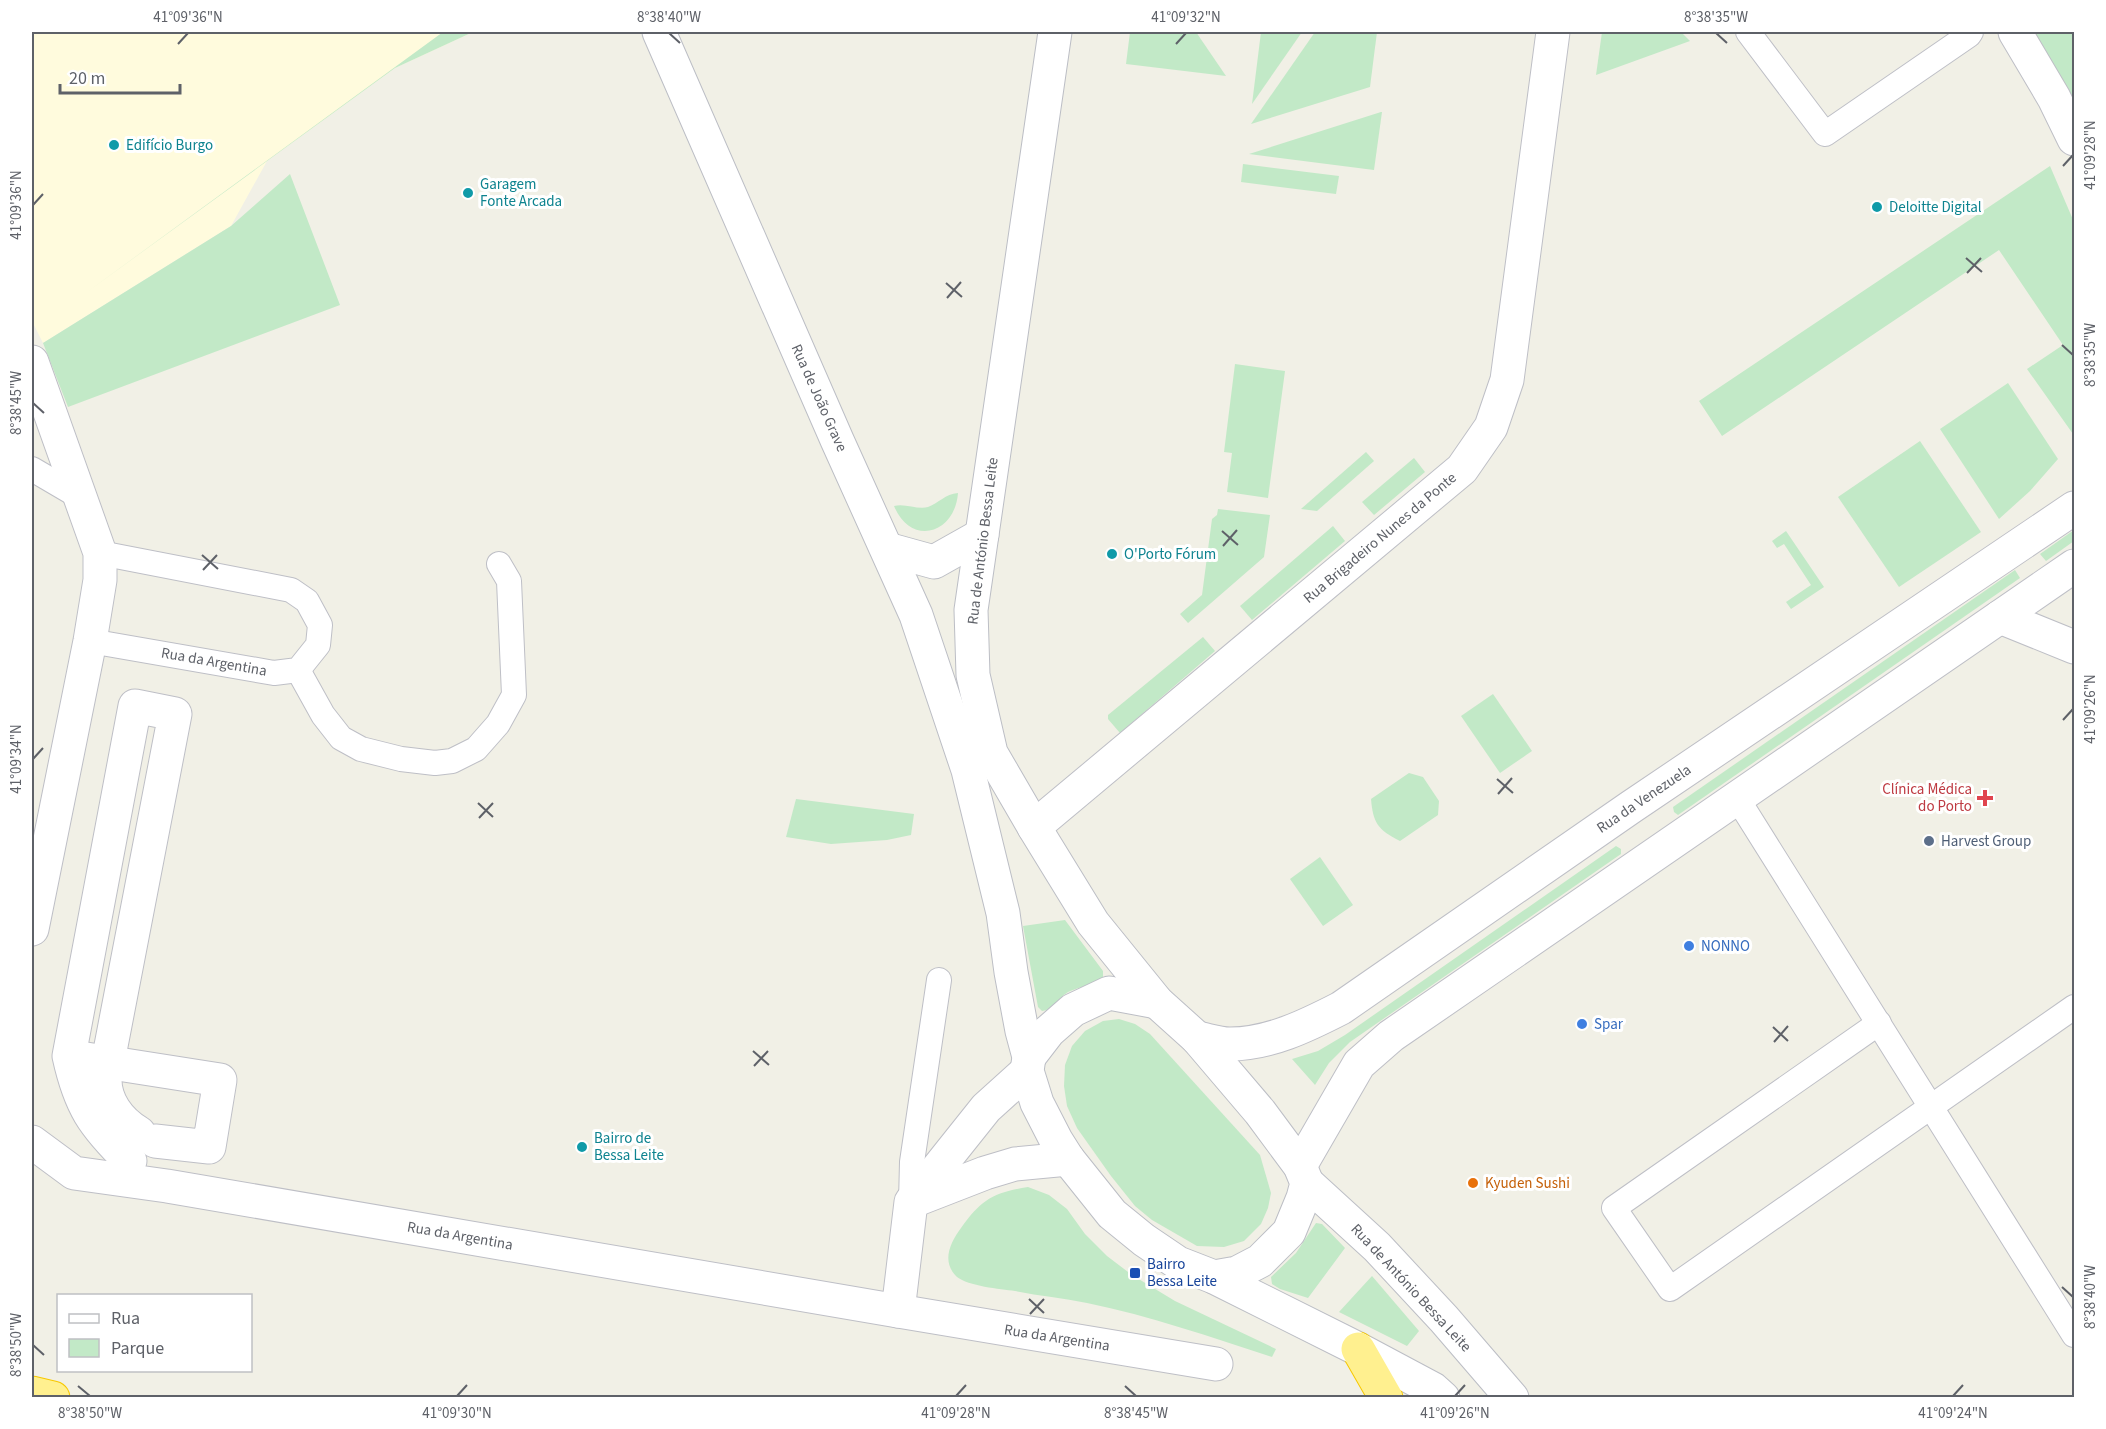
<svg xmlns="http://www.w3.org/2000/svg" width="2106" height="1429" font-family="'Source Sans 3',sans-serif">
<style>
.commercial{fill:#fffbdd}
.green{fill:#c2e9c7}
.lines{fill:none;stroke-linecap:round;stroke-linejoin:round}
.service-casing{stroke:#bebfc6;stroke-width:26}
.pedestrian-casing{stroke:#bebfc6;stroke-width:35}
.minor-casing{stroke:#bebfc6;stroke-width:35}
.tertiary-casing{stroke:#bebfc6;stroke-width:35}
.secondary-casing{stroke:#bcbec5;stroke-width:35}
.motorway-casing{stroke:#f7c800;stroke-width:35}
.service{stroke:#fff;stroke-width:24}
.pedestrian{stroke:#fff;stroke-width:33}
.minor{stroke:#fff;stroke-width:33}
.tertiary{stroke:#fff;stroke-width:33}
.secondary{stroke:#fff;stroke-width:33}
.motorway{stroke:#fff08f;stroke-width:33}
.ticks{fill:none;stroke:#5e6168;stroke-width:2}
.culture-dot{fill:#0f9aa8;stroke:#fff;stroke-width:2}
.health-dot{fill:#e0444e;stroke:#fff;stroke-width:2}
.service-dot{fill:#5c6f8a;stroke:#fff;stroke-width:2}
.shop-dot{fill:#3f7fe0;stroke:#fff;stroke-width:2}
.food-dot{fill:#e8710a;stroke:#fff;stroke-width:2}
.transit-dot{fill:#1a4fb4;stroke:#fff;stroke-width:2}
.labels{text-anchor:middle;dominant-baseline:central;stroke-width:6;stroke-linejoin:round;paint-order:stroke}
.culture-label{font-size:15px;fill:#0d838f;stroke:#fff;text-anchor:start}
.street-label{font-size:15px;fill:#5e6168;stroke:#fff}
.health-label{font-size:15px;fill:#be3a42;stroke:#fff;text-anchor:end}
.service-label{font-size:15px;fill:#4e5e75;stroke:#fff;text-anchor:start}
.shop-label{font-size:15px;fill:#366cbe;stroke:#fff;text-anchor:start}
.food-label{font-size:15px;fill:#c56008;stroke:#fff;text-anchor:start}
.transit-label{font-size:15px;fill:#164399;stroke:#fff;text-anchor:start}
.neatline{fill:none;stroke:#5e6168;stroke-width:2}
.ticks-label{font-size:15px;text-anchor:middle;fill:#5e6168}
</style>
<rect width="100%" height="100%" fill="#f1f0e6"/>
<path class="commercial" d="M32,32H473L395,68L267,161L231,226L43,343L32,321Z"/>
<g class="green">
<path d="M443,32H473L395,68L83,295Z"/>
<path d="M1130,32H1196L1226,76L1126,64Z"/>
<path d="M1261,32H1302L1252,104Z"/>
<path d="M1315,32H1377L1370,87L1251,124Z"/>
<path d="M1602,32H1681L1690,41L1596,75Z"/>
<path d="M2032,32H2074V105L2061,77Z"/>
<path d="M1382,112L1374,170L1249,154L1381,112Z"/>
<path d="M1243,164L1339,176L1336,194L1241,182Z"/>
<path d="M2050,166L2074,222V431L2073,434L2027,369L2063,345L1999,250L1722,436L1699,401Z"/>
<path d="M290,174L340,305L68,407L43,343L231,226Z"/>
<path d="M1235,364L1285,371L1268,498L1227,492L1232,453L1224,452Z"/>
<path d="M2008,383L2058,459L2030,491L1999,519L1940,429Z"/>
<path d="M1920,441L1981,532L1899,587L1838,497Z"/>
<path d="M1366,452L1374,461L1317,511L1301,509Z"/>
<path d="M1414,458L1425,472L1374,515L1362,502Z"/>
<path d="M958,493C955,534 911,547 894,506C905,503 918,510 928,507C939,503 945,494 958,493Z"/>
<path d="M1218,509L1270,515L1264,557L1188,623L1180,614L1202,595L1212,519L1217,515Z"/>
<path d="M1333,526L1345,541L1252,620L1240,606Z"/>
<path d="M2074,530V541L2046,561L2040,554Z"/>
<path d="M1786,531L1824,587L1791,609L1786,602L1811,585L1784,544L1777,548L1772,541Z"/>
<path d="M2015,570L2020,578L1678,815L1674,812L1673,807Z"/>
<path d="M1203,637L1215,651L1120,733L1108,719V715Z"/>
<path d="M1493,694L1532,751L1500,773L1461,716Z"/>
<path d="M1409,773L1423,777L1439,801L1438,815L1400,841C1378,830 1373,823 1371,799Z"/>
<path d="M796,799L914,814L911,835L887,840L831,844L786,837Z"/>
<path d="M1616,846L1621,849V854L1350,1042L1329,1063L1315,1085L1292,1059L1318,1051L1345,1035Z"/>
<path d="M1320,857L1353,905L1323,926L1290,879Z"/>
<path d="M1065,920L1103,971V977C1095,984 1079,987 1068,992C1058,998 1053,1010 1042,1011L1038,1007L1023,926Z"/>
<path d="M1119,1019L1135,1024L1150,1034L1260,1155L1271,1193L1268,1208L1261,1224L1244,1241L1224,1247L1197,1246L1152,1220L1135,1206L1111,1176L1077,1128L1067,1106L1064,1086L1065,1065L1072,1046L1085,1031L1103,1021Z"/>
<path d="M1028,1187L1049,1195L1067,1209L1085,1234L1107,1256L1132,1275L1175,1301L1276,1349L1272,1357C1211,1337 1150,1316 1087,1303C1063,1298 1039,1296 1015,1291C1000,1289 968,1286 957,1277C941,1262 950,1243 961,1228C982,1199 993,1193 1028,1187Z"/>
<path d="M1316,1223L1322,1224L1345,1248L1308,1298L1280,1289L1272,1284L1271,1277L1296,1253Z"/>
<path d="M1372,1276L1419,1331L1407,1346L1339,1312Z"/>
</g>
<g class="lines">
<g class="service-casing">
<g id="service">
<path d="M1748,32L1825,134L1969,35L1971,32"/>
<path d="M32,469L78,496"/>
<path d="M90,641L274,673L298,670L318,645L320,625L307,601L291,590L100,553"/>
<path d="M298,670L323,715L341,738L361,749L401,759L435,763L452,761L476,749L498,724L514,695L509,581L499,564"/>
<path d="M1737,798L2074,1335"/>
<path d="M1879,1023L1614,1208L1670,1289L2074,1007"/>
<path d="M911,1202L912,1162L939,980"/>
</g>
</g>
<g class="pedestrian-casing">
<g id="pedestrian">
<path d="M86,1059L220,1080L209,1147L155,1141"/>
<path d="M130,1161C93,1125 80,1106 69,1056L135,706L175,714L105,1077C104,1101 119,1121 139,1133"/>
</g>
</g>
<g class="minor-casing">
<g id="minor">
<path d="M2015,32L2054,98L2074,139"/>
<path d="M32,362L100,553V580L90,641L32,929"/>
<path d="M2000,617L2074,647"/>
<path d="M1034,827L1462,469L1491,427L1507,380L1553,32"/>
<path d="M32,1142L74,1173L167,1186L898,1311L911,1202L986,1108L1027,1071"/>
<path d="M913,1201L985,1173L1015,1164L1068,1159"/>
<path d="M898,1311L1216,1364"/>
</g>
</g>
<g class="tertiary-casing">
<g id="tertiary">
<path d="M1197,1038C1208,1040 1219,1044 1230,1044C1269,1044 1306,1026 1341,1008L1631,807L2074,508"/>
<path d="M1300,1166L1359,1064L1391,1036L2074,566"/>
</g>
</g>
<g class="secondary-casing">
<g id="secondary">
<path d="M659,32L837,440L916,615L968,770L1003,913L1011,972L1022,1031L1029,1057L1027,1071L1037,1103L1056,1140L1068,1159L1112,1214L1144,1240L1178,1263L1214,1277L1358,1349L1433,1389L1443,1398"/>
<path d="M1055,32L971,610L973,675L991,753L1034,827L1093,923L1157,1002L1197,1038L1260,1112L1300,1166L1307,1183L1303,1198L1289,1232L1260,1261L1237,1273L1214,1277"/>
<path d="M887,549L934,562L982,535"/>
<path d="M1029,1057L1049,1031L1073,1010L1109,993L1157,1002"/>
<path d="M1307,1183L1377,1247L1444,1319L1512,1398"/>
</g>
</g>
<g class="motorway-casing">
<g id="motorway">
<path d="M1358,1349L1386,1398"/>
<path d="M32,1393L53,1398"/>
</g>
</g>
<use href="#service" class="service"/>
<use href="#pedestrian" class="pedestrian"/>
<use href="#minor" class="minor"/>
<use href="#tertiary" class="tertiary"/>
<use href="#secondary" class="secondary"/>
<use href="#motorway" class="motorway"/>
</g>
<path class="ticks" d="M669,33L680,43M1716,33L1727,43M178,44L188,33M1176,44L1186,33M2063,166L2073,155M33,205L43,194M1966,258L1982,272M1967,273L1981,258M946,283L962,297M947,298L961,282M2062,345L2073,355M33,403L44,413M1222,531L1238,545M1223,546L1237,530M202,555L218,569M203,570L217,555M2063,720L2073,709M33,759L43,748M1497,779L1513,793M1498,794L1512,778M478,803L493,817M479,818L493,803M1773,1027L1788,1041M1774,1042L1788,1026M753,1051L769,1065M754,1066L768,1051M2062,1287L2073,1297M1029,1299L1044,1313M1030,1314L1044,1299M33,1345L44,1355M78,1386L90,1396M1125,1386L1136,1396M457,1396L467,1385M956,1396L966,1385M1455,1396L1465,1385M1953,1396L1963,1385"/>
<g class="culture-dot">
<circle cx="114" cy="145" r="6"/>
<circle cx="468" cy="193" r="6"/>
<circle cx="1877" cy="207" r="6"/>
<circle cx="1112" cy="554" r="6"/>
<circle cx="582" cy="1147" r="6"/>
</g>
<path class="health-dot" d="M1982 789h6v6h6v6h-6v6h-6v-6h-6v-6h6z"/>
<circle class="service-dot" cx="1929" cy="841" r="6"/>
<g class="shop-dot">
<circle cx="1689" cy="946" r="6"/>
<circle cx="1582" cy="1024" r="6"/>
</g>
<circle class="food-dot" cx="1473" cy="1183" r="6"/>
<rect class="transit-dot" x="1129" y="1267" width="12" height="12" rx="3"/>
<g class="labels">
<g class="culture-label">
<text x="126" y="145">Edifício Burgo</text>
<text x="480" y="184">Garagem<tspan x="480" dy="17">Fonte Arcada</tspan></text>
<text x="1889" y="207">Deloitte Digital</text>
<text x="1124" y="554">O'Porto Fórum</text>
<text x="594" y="1138">Bairro de<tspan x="594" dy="17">Bessa Leite</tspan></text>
</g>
<g class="street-label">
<text transform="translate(819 398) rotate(66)">Rua de João Grave</text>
<text transform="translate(1380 538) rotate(-40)">Rua Brigadeiro Nunes da Ponte</text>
<text transform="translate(983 541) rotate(-83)">Rua de António Bessa Leite</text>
<text transform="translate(214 662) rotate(10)">Rua da Argentina</text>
<text transform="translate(1644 799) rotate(-34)">Rua da Venezuela</text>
<text transform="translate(460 1236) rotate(10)">Rua da Argentina</text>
<text transform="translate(1411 1288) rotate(47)">Rua de António Bessa Leite</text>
<text transform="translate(1057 1338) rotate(9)">Rua da Argentina</text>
</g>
<g class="health-label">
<text x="1972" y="789">Clínica Médica<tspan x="1972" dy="17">do Porto</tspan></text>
</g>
<g class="service-label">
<text x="1941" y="841">Harvest Group</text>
</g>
<g class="shop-label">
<text x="1701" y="946">NONNO</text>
<text x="1594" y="1024">Spar</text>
</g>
<g class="food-label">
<text x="1485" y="1183">Kyuden Sushi</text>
</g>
<g class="transit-label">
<text x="1147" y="1264">Bairro<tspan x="1147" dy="17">Bessa Leite</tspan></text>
</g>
</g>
<rect width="2106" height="1429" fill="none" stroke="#ffffff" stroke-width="66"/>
<rect x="57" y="1294" width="195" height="78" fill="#ffffff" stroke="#bfc0c3" stroke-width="1.5"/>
<rect x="69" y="1314" width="30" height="9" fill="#ffffff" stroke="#bfc0c3" stroke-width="1.5"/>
<text x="111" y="1324" font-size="18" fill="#5e6168">Rua</text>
<rect x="69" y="1339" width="30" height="18" fill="#c2e9c7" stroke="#bfc0c3" stroke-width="1.5"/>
<text x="111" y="1354" font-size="18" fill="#5e6168">Parque</text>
<path d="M60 84v9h120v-9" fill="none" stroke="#5e6168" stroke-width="3"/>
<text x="69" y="84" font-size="18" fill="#5e6168" stroke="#ffffff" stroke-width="4.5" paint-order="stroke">20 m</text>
<rect x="33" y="33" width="2040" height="1363" class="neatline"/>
<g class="ticks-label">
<text x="188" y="22">41°09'36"N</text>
<text x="669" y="22">8°38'40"W</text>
<text x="1186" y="22">41°09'32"N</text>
<text x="1716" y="22">8°38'35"W</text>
<text transform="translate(2090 155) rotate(-90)" y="5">41°09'28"N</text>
<text transform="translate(16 205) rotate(-90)" y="5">41°09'36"N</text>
<text transform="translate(2090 355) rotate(-90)" y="5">8°38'35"W</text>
<text transform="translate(16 403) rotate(-90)" y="5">8°38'45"W</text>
<text transform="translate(2090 709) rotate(-90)" y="5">41°09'26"N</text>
<text transform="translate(16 759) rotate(-90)" y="5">41°09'34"N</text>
<text transform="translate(2090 1297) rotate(-90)" y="5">8°38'40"W</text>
<text transform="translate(16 1345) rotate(-90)" y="5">8°38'50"W</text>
<text x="90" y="1418">8°38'50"W</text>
<text x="457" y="1418">41°09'30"N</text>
<text x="956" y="1418">41°09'28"N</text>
<text x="1136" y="1418">8°38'45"W</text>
<text x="1455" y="1418">41°09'26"N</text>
<text x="1953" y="1418">41°09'24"N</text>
</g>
</svg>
